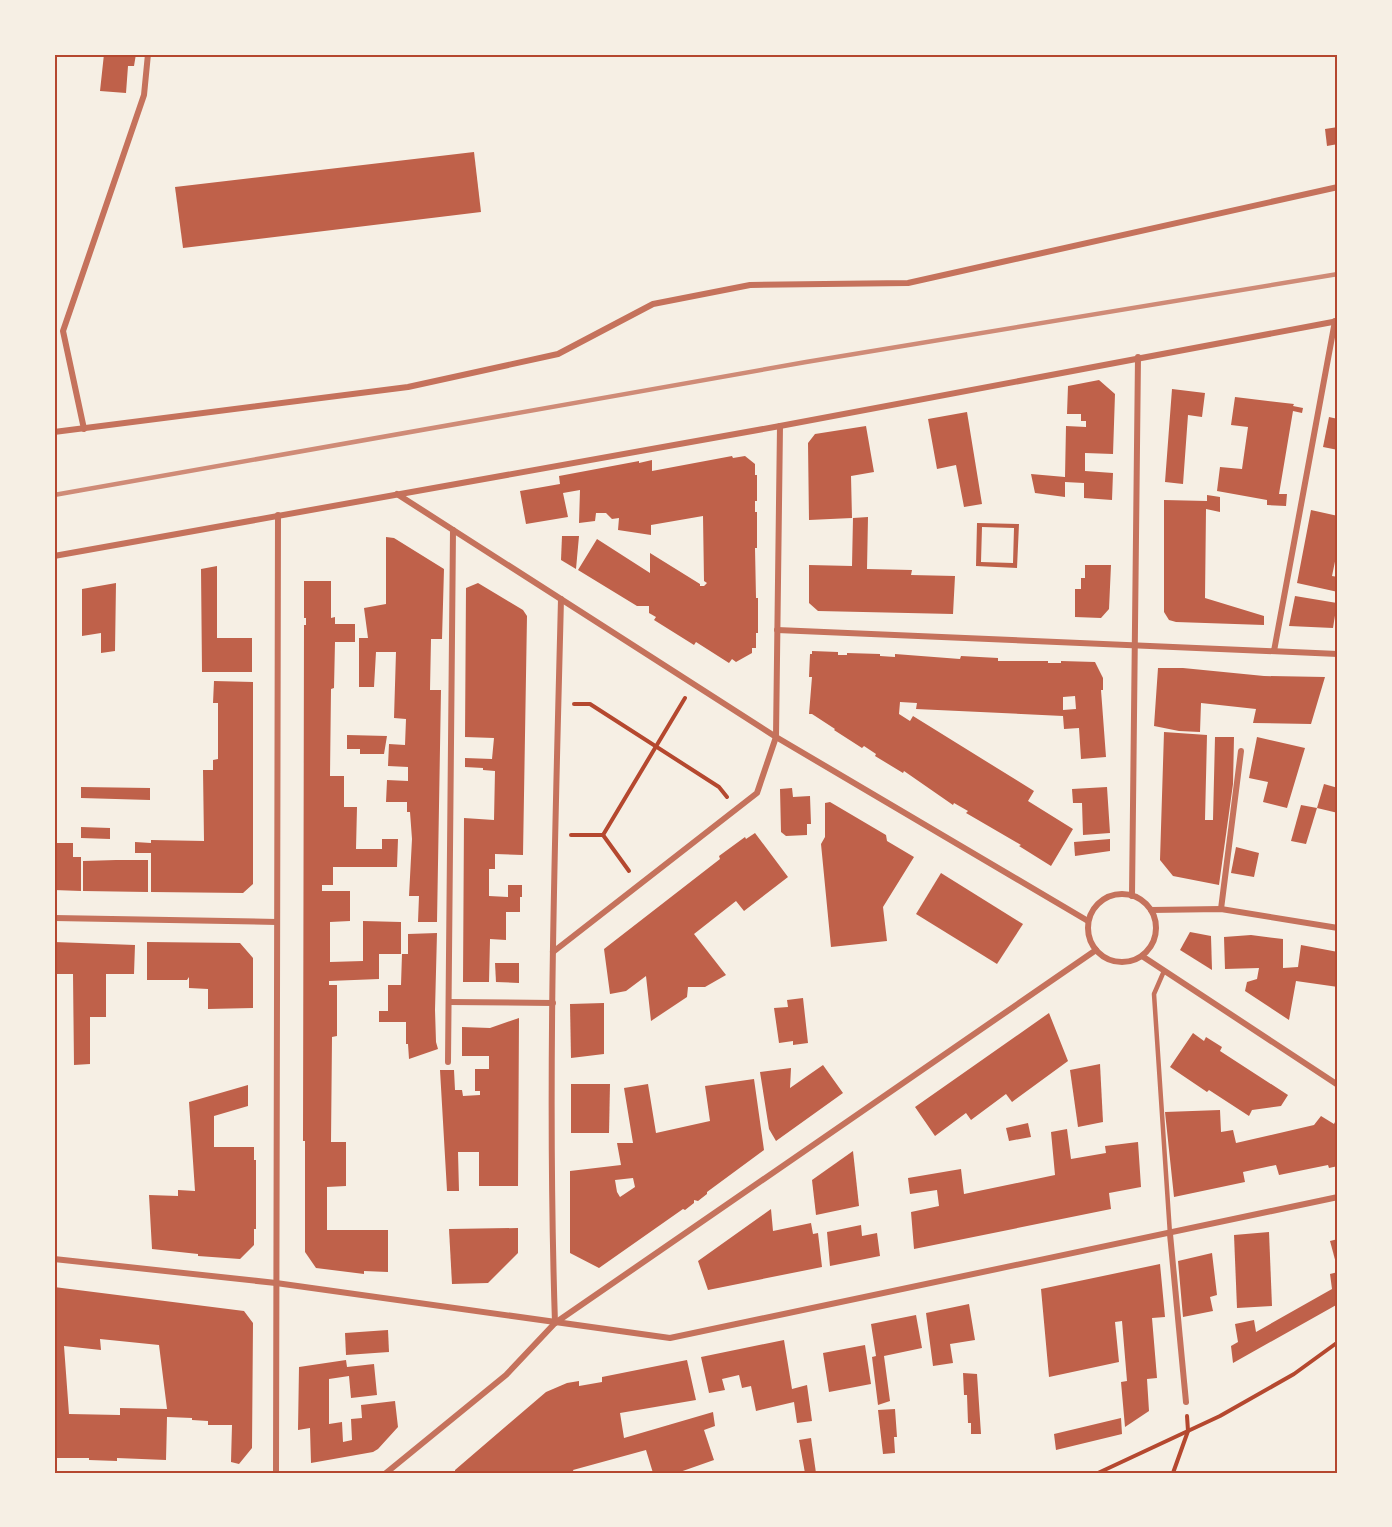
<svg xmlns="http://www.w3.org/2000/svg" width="1392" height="1527" font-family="Helvetica,sans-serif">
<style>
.building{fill:#bf614a;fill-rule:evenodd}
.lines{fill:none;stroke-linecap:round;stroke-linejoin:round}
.path{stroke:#b5482f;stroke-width:4}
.service{stroke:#c5725c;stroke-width:4.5}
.minor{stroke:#c5725c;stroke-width:6}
.rail{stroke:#cf8b77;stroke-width:4.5}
.neatline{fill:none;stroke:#b5482f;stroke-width:2}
</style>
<rect width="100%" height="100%" fill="#f6efe4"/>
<g class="building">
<path d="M104,54H136L134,66H128L126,93L100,91Z"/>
<path d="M1338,127V144L1327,146L1325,129Z"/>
<path d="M474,152L481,212L183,248L175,187Z"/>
<path d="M1099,380L1115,394L1113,454L1085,453V471L1113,473L1112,500L1084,498V483L1065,482V497L1035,493L1031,474L1065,477L1066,426L1086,427V421H1081V414H1067L1068,386Z"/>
<path d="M1172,389L1205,393L1202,417L1188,415L1183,484L1165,482Z"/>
<path d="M1235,397L1294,404L1293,406L1303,408L1302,413L1293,411L1279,494H1287L1286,506L1267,505V500L1217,491L1220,467L1242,469L1248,427L1231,425Z"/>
<path d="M967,412L982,504L964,507L956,465L937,469L928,419Z"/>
<path d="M1329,417L1338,419V450L1323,447Z"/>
<path d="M866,426L874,472L851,476L852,518L809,520L808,443L815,434Z"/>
<path d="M732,456L733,458L745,456L755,464V475H757V501H755V512H757V548H755L756,598H758V633H756V648H752V653L736,662L732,659L729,663L696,642L694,645L654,620L656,617L649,613V606H637L578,570L597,539L650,573V553L700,584V586H704L707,583L704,581L703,516L651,525V535L618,530L619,518L612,519L606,513H596L595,521L579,523L580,490L563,493L568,517L526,524L520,491L560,484L559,476L639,461V463L652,460V471Z"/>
<path d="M1207,495L1220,497V512L1206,509L1205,598L1264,616V625L1176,622L1169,620L1164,612V500L1207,501Z"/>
<path d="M1311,510L1338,516V547L1332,576L1338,577V592L1297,583Z"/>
<path d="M868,517L867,569L912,570L911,575L955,576L953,614L818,611L809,603V565L852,566L853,518Z"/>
<path d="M977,523L1019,524L1017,568L976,566ZM982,527L1014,528L1013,563L981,562Z"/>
<path d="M562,536H579L576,569L561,560Z"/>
<path d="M386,537L394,538L444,569L442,639H431L430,690H441L437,922H418L419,896H409L412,839L410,812H407V802H386L387,780L408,781V767L388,766L389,744L405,745L406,719L394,718L396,652H376L374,687H359V638H368L364,608L386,604Z"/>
<path d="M1085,565H1111L1109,609L1101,618L1075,617V589H1081V578H1085Z"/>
<path d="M217,566V638H252V672H202L201,569Z"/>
<path d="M304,581H331V618L335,617V624H355V642H335L334,688L331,689L330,776H344V807H357L356,849H382V839H398L397,867H333V885H322V891H350V921L330,922V962L363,961V921L401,922V954H379V979L329,981V985H337V1036L332,1037L331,1142H346V1186L327,1187V1230H388V1272L364,1271V1274L316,1268L305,1252V1141H303L304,625H306V618H304Z"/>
<path d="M116,583L115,651L101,653V633L82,636V589Z"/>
<path d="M478,583L523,610L527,616L523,855L495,854V869H489V896L508,897V885H522V897H520V912H506V940L490,939L489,982H463L464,818L494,820L495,771L483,770V768L465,767V758L492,759L494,738L465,737L466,588Z"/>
<path d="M1295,596L1337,603L1333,628L1289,626Z"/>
<path d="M812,651L838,652V655H847V653L880,654V656L895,657V654L960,659L961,656L998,658V661H1048V663H1061V661L1095,662L1103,678V690H1101L1106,757L1081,759L1079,728L1064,729L1063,716L916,709L917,703L900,702L899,714L910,721L913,716L1034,791L1028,801L1073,829L1051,866L1019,846L1021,845L966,813L968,811L954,803L953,805L904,771L903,773L875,756L876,754L864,746L862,748L834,730L835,729L812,714H809L812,677H809L810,654H812ZM1075,696L1076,709L1063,710V697Z"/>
<path d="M1158,668H1183L1264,676L1325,677L1311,724L1253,723L1256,709L1201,703L1200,732L1179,731L1154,726Z"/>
<path d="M214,681L253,682V884L243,893L151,892V853H135V842L151,843V840L204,841L203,770H213V760L218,759V703H213Z"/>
<path d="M1164,732L1207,735L1205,820H1213L1215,737H1234L1233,784L1219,885L1173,876L1160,860Z"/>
<path d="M347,735L387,736L384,754H360V749H347Z"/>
<path d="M1257,737L1305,748L1287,808L1263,802L1268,782L1249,778Z"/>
<path d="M1324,784L1338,788V813L1317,808Z"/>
<path d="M81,787L150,788V800L81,798Z"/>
<path d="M1107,787L1110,833L1083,835L1082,803H1073L1072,789Z"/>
<path d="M792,788L793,797L810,796L811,824H807V835L786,836L781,832L780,789Z"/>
<path d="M830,802L886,835L887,841L914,857L883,907L887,941L831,947L821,844L825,837V803Z"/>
<path d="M1301,805L1317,808L1306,844L1291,841Z"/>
<path d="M81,827L110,828V839L81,838Z"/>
<path d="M755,833L788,877L744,911L736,901L694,934L726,975L705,987H688L687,997L651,1021L646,976L626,991L610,994L604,949L720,859L719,856L745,837L746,839Z"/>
<path d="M1110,839V851L1075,856L1074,842Z"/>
<path d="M54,843H73V857H81V891L54,890Z"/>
<path d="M1236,847L1259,853L1254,877L1231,873Z"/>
<path d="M116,860H148V892L83,891V861Z"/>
<path d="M941,873L1023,924L997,964L916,914Z"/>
<path d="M1190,932L1211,936L1212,970L1180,950Z"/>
<path d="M437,933L435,1010L436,1042L438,1049L409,1059L408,1044H406V1022H379V1011H388V985H401L402,954H408V934Z"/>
<path d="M1251,935L1283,939V968L1298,967L1301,945L1338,952V987L1296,981L1289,1020L1245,991L1247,982L1257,979L1259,968L1225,969L1224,937Z"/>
<path d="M54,942L135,945L134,974H106V1017H90V1064L74,1065L73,974H54Z"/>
<path d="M147,942L240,943L253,958V1008L208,1009V989L189,988V977L187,980H147Z"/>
<path d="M495,963H519V983L496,982Z"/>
<path d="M803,998L808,1043L793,1045V1041L779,1043L774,1008L788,1007L787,1000Z"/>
<path d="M604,1003V1054L571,1058L570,1004Z"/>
<path d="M1049,1013L1068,1061L1012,1102L1006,1094L971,1120L966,1113L935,1136L915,1107Z"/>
<path d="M519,1018L518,1186H479V1152H458L459,1191H447L440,1070H454L455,1090H462L463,1096L480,1095V1091H475V1069H489V1056H462V1027L490,1028Z"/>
<path d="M1193,1033L1204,1041L1206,1037L1222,1047L1220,1051L1288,1095L1281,1106L1252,1110L1249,1116L1209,1090L1207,1092L1170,1067Z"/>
<path d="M1100,1064L1103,1122L1078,1127L1070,1070Z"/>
<path d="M823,1065L843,1093L776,1141L769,1129L760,1072L791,1068L790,1088Z"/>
<path d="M754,1079L764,1150L707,1192V1194L698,1201L694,1200V1203L685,1210L683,1209L599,1268L570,1253V1171L621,1165L617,1143H633L624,1088L648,1084L656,1133L710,1121L705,1086ZM633,1178L635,1187L620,1197L617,1192L615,1180Z"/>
<path d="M571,1084H610L609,1133H571Z"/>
<path d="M248,1085V1106L214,1116V1147H254V1160H256V1229H254V1245L240,1259L198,1256V1254L152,1249L149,1195L178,1196V1190L195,1191L189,1102Z"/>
<path d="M1220,1110L1221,1132L1233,1130L1236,1143L1314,1125L1321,1116L1334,1124L1335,1122L1338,1124V1166L1329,1168L1328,1165L1279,1175L1276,1165L1243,1172L1245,1182L1174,1197L1165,1112Z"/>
<path d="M1028,1123L1031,1137L1009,1141L1006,1128Z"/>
<path d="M1067,1129L1071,1159L1106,1153L1105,1146L1138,1142L1141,1187L1109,1193L1111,1209L914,1249L911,1212L939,1206L937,1190L910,1194L908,1178L961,1169L964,1194L1055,1175L1051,1132Z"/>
<path d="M853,1151L859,1206L816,1215L812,1180Z"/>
<path d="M771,1209L773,1231L811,1223L813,1234L818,1233L822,1267L708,1290L698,1261Z"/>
<path d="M861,1225L862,1236L877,1233L880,1256L830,1266L827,1232Z"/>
<path d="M518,1228V1253L488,1283L452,1284L449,1229Z"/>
<path d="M1269,1232L1272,1306L1237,1308L1234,1235Z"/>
<path d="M1338,1239V1267H1337L1330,1241Z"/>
<path d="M1212,1253L1217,1295L1210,1297L1213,1311L1183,1317L1178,1261Z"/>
<path d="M1160,1264L1165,1317L1152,1318L1157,1378L1147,1379L1149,1411L1125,1427L1121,1382L1127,1381L1122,1321L1115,1322L1119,1362L1049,1377L1041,1289Z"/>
<path d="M1338,1272V1304L1233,1363L1231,1346L1238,1342L1235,1324L1254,1320L1256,1332L1332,1289L1330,1274Z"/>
<path d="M54,1287L244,1311L253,1323L252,1448L239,1464L231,1462L232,1425H208V1421L192,1420V1418L167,1417L166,1460L117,1458V1461L89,1460V1458H54ZM100,1339L159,1345L167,1409L120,1408V1415L69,1414L64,1346L101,1350Z"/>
<path d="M969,1304L975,1340L950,1344L953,1363L933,1366L926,1313Z"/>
<path d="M916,1315L922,1348L884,1356L890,1401L878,1405L872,1357L876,1356L871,1324Z"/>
<path d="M388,1330L389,1352L346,1355L345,1333Z"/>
<path d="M784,1340L792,1389L807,1385L812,1421L797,1423L794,1402L756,1411L751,1386L742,1388L739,1375L722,1379L725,1390L709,1393L701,1357Z"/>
<path d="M865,1345L871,1384L829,1392L823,1353Z"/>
<path d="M346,1360L347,1367L374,1364L377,1395L351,1398L349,1376L329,1379V1424L342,1422L343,1442L352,1440L351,1419L362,1418L361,1405L395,1401L398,1427L378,1449L373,1452L311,1463L310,1428L298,1430L299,1367Z"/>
<path d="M687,1360L696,1400L620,1413L624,1438L713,1412L715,1426L704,1430L714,1460L677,1473H653L646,1450L573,1470L574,1473H455V1470L546,1392L567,1383L579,1381V1386L602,1382V1377Z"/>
<path d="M963,1373L977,1374L981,1434H971V1423H968L967,1395H964Z"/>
<path d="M895,1409L897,1437H894L895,1453L883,1454L878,1410Z"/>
<path d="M1121,1418L1122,1434L1056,1450L1054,1434Z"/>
<path d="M811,1438L816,1473H805L799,1440Z"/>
</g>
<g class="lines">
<g class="path">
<path d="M574,704H590L719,787L727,797"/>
<path d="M571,835H603L629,871"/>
<path d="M603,835L685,698"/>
<path d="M1098,1473L1220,1416L1294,1374L1338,1342"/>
<path d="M1173,1473L1188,1431L1187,1416"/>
</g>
<path class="service" d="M1164,971L1154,994L1170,1234"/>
<g class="minor">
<path d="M84,429L63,331L144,95L148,54"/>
<path d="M54,432L408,387L558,354L653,304L750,285L908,283L1338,187"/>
<path d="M397,494L776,737L1088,921"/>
<path d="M54,556L780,426L1338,321"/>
<path d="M777,630L1338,654"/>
<path d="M1274,651L1335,321"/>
<circle cx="1122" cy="928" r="34"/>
<path d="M1132,896L1138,357"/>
<path d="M1221,909L1241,751"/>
<path d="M1151,910L1221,909L1338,928"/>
<path d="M54,918L277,922"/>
<path d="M553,952L757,793L776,737L780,426"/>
<path d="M1142,956L1338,1085"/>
<path d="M449,1002L553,1003"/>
<path d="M448,1062L453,530"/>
<path d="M1170,1234L1186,1402"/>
<path d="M54,1259L276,1283L670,1338L1338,1197"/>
<path d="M555,1323C547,1082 555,841 561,599"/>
<path d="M276,1473L278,515"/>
<path d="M386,1473L506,1375L555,1323L1096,950"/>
</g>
<path class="rail" d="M54,495L806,362L1338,274"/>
</g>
<rect width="1392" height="1527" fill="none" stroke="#f6efe4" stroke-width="111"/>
<rect x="56" y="56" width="1280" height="1416" class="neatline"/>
</svg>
